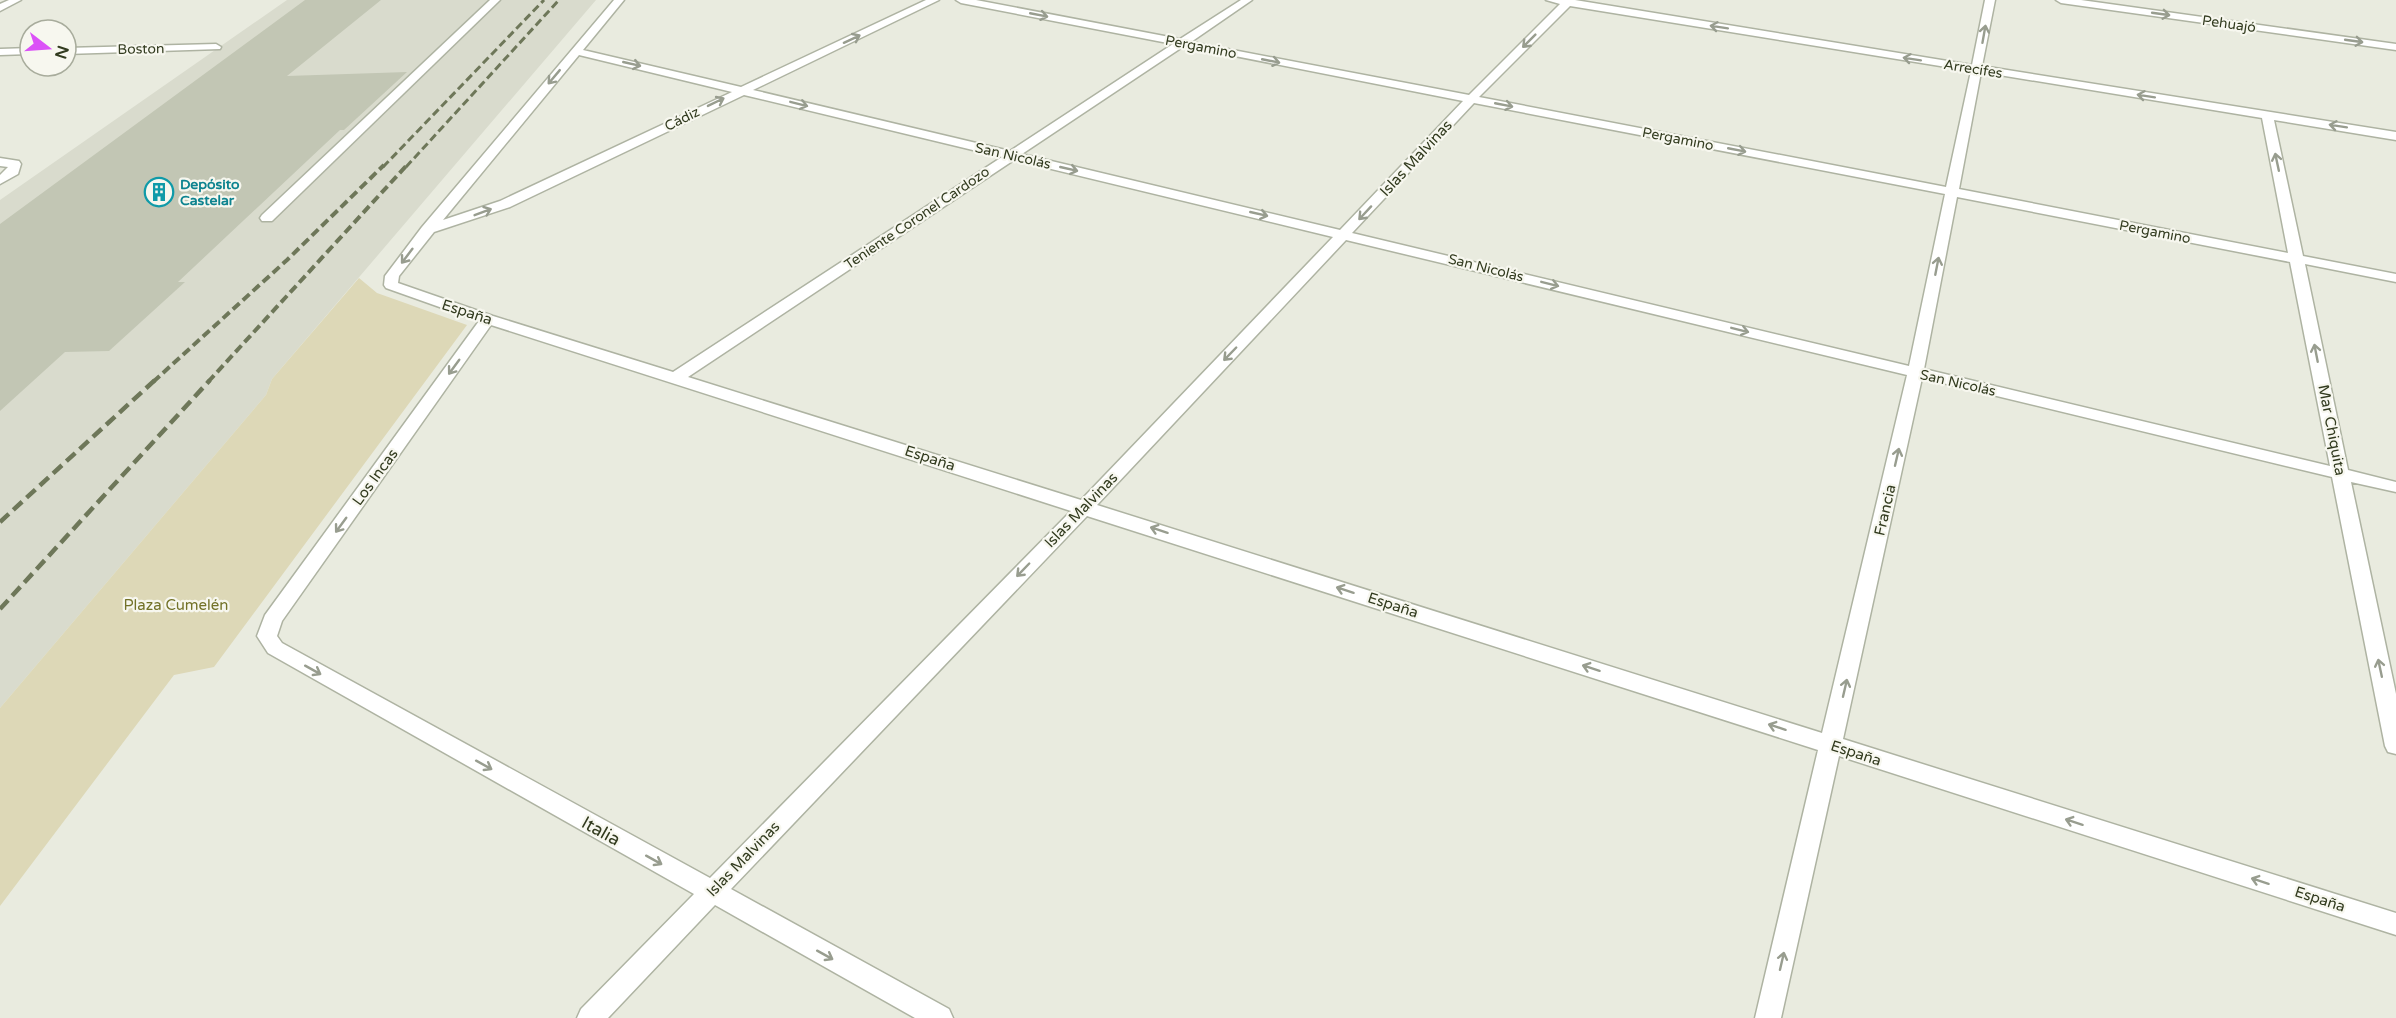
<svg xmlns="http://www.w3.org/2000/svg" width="2396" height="1018" font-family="'Varela Round',sans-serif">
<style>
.built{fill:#d9dbcd}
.green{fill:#ddd8b7}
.building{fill:#c2c6b4}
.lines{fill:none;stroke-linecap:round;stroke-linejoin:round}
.minor-casing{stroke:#aeb3a2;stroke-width:3}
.minor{fill:#fff;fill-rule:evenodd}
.rail-far2{stroke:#6e7759;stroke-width:3;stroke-dasharray:8 4;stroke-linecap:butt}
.rail-far1{stroke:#6e7759;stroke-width:4;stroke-dasharray:9 4.5;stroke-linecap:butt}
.rail{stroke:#6e7759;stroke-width:4.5;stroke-dasharray:12 6;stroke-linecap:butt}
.oneway{stroke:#989d8f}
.labels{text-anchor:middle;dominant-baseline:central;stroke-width:4.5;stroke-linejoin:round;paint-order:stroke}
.far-street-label{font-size:14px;fill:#323b1f;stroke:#f7f7ef}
.far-culture-label{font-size:14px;font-weight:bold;fill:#0d838f;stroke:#f7f7ef;text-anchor:start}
.street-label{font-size:15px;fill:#323b1f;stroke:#f7f7ef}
.park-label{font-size:15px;fill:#737228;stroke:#f7f7ef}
.near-street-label{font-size:18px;fill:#323b1f;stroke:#f7f7ef}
</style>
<rect width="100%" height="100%" fill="#e9ebdf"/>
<path class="built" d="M287,0H596L272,379L266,395L0,708V200Z"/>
<path class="green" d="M359,278L377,293L467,325L214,667L174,675L0,906V708L266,395L272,379Z"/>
<path class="building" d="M305,0H381L287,76L407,72L344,130H340L178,282H185L109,351L65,352L0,411V224Z"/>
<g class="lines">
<g class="minor-casing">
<g id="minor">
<path d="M9,0H21L0,11V4Z"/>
<path d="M490,0H500L272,221H262L260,218L262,215Z"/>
<path d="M614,0H624L583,50L741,87L926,0H939L753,90L1010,151L1173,44L961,3L956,0H976L1180,39L1241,0H1252L1191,42L1469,95L1560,4L1546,0H1575L1972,65L1985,0H1995L1982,66L2396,132V140L2274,120L2303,256L2396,274V282L2305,264L2348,470L2396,482V492L2351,482L2396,694V754L2388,752L2385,746L2332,477L1922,378L1843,739L2396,913V935L1839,756L1781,1018H1755L1818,750L1087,516L731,889L949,1009L953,1018H915L715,905L608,1018H577L581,1009L694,894L268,653L257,636L265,615L479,321L386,288L384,285L385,276L422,227ZM1570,6L1971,71L1946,187L1479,97ZM1184,46L1463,101L1340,230L1022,154ZM579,55L732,92L500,201L443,220ZM1981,72L2262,118L2288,253L1959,189ZM744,95L1002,157L673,372L493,316L398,283L399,276L434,232L510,207ZM1474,103L1945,194L1909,366L1352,233ZM1014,160L1333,237L1081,500L688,377ZM1957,197L2290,262L2330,466L1924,369ZM1346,240L1907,375L1822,733L1097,505ZM491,325L1071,511L710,878L282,643L277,636L282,621Z"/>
<path d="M2056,0H2081L2396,44V50L2061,3Z"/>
<path d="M216,44L221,47L220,49L66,54V48Z"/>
<path d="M30,48V54L0,55V49Z"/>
<path d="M0,158L19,161L21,164L18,174L0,184V175L8,167L0,166Z"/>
</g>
</g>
<use href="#minor" class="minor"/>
<g class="rail-far2">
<path d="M383,167L544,0"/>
<path d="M406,167L559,0"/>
</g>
<g class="rail-far1">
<path d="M153,382L287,260L384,165"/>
<path d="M208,382L407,165"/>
</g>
<g class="rail">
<path d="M0,522L155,380"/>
<path d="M0,609L210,380"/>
</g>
</g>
<defs><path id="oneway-shaft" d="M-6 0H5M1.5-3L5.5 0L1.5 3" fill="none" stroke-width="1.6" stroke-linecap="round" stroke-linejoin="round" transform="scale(1.5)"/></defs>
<g class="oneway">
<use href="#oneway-shaft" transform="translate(2161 14) rotate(8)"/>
<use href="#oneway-shaft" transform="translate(1039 15) rotate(11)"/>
<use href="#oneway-shaft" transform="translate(1719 27) rotate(-171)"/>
<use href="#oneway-shaft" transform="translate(1984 34) rotate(-80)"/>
<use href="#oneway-shaft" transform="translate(852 39) rotate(-25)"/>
<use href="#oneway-shaft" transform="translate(1529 41) rotate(135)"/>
<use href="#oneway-shaft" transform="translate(2354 41) rotate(8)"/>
<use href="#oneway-shaft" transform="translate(1912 59) rotate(-171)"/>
<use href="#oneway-shaft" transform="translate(1271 61) rotate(11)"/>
<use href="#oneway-shaft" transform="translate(632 64) rotate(13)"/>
<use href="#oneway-shaft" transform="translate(554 77) rotate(130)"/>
<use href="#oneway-shaft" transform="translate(2146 96) rotate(-171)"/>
<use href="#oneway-shaft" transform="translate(716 102) rotate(-26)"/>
<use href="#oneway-shaft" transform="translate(799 104) rotate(14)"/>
<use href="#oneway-shaft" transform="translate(1504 105) rotate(11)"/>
<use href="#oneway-shaft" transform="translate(2338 126) rotate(-171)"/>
<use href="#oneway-shaft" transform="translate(1737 150) rotate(11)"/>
<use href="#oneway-shaft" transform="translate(2277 162) rotate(-102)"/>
<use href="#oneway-shaft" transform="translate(1069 169) rotate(13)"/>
<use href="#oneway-shaft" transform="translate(483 212) rotate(-21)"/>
<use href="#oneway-shaft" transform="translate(1365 213) rotate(133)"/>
<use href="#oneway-shaft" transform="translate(1259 214) rotate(13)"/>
<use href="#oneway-shaft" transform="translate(407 256) rotate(127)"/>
<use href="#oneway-shaft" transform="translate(1937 266) rotate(-79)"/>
<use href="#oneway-shaft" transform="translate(1550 284) rotate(14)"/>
<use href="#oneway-shaft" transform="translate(1740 330) rotate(14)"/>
<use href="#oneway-shaft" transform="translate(2316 353) rotate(-101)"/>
<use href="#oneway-shaft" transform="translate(1230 354) rotate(134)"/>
<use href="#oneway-shaft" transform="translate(454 367) rotate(126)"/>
<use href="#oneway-shaft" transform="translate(1897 457) rotate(-77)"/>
<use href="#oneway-shaft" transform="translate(341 525) rotate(126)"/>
<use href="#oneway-shaft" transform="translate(1159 530) rotate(-162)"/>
<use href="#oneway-shaft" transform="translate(1023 570) rotate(134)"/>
<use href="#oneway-shaft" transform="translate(1345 590) rotate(-162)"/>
<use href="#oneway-shaft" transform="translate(1591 668) rotate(-162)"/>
<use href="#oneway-shaft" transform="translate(2380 668) rotate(-102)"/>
<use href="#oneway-shaft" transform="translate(313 670) rotate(29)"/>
<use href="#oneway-shaft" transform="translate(1845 688) rotate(-77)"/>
<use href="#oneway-shaft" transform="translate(1777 727) rotate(-162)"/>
<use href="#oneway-shaft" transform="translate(484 765) rotate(29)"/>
<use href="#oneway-shaft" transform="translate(2074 822) rotate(-162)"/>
<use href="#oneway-shaft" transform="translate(654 860) rotate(29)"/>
<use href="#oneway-shaft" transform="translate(2260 881) rotate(-162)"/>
<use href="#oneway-shaft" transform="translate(825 955) rotate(29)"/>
<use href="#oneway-shaft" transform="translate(1782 961) rotate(-77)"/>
</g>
<defs>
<g id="building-ring" transform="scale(1.5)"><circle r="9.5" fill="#f7f7ef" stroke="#0f9aa8" stroke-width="1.5"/><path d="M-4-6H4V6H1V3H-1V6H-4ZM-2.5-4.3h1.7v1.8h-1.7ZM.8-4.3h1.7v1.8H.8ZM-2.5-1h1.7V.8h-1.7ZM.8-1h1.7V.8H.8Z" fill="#0f9aa8"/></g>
</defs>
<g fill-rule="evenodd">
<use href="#building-ring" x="159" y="192"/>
</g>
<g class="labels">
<g class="far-street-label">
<text transform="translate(2229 24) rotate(8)">Pehuajó</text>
<text transform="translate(1201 47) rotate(11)">Pergamino</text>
<text transform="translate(141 49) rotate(-1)">Boston</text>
<text transform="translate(1973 69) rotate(9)">Arrecifes</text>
<text transform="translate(682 119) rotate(-26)">Cádiz</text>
<text transform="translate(1678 139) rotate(11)">Pergamino</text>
<text transform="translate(1013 156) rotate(13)">San Nicolás</text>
<text transform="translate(917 218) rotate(-34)">Teniente Coronel Cardozo</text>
<text transform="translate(2155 232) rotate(11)">Pergamino</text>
<text transform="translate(1486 268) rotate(14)">San Nicolás</text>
<text transform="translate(1958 383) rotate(13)">San Nicolás</text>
</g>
<g class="far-culture-label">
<text x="180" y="184">Depósito<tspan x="180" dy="16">Castelar</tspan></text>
</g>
<g class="street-label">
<text transform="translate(1416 158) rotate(-47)">Islas Malvinas</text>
<text transform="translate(467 312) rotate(18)">España</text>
<text transform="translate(2332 430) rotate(79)">Mar Chiquita</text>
<text transform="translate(930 458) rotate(18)">España</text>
<text transform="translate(375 477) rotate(-54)">Los Incas</text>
<text transform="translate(1081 510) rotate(-46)">Islas Malvinas</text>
<text transform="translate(1885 510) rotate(-77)">Francia</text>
<text transform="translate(1393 605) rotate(18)">España</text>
<text transform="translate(1856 753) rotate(18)">España</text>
<text transform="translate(743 859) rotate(-46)">Islas Malvinas</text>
<text transform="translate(2320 899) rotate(18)">España</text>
</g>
<g class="park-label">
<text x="176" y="605">Plaza Cumelén</text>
</g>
<g class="near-street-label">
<text transform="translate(601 831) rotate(29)">Italia</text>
</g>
</g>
<g transform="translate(48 48) rotate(107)"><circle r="28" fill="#f7f7ef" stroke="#a8ac9c" stroke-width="1.5"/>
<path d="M0-4.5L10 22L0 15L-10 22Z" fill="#db51f7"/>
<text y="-9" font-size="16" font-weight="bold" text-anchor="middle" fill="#323b1f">N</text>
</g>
</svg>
